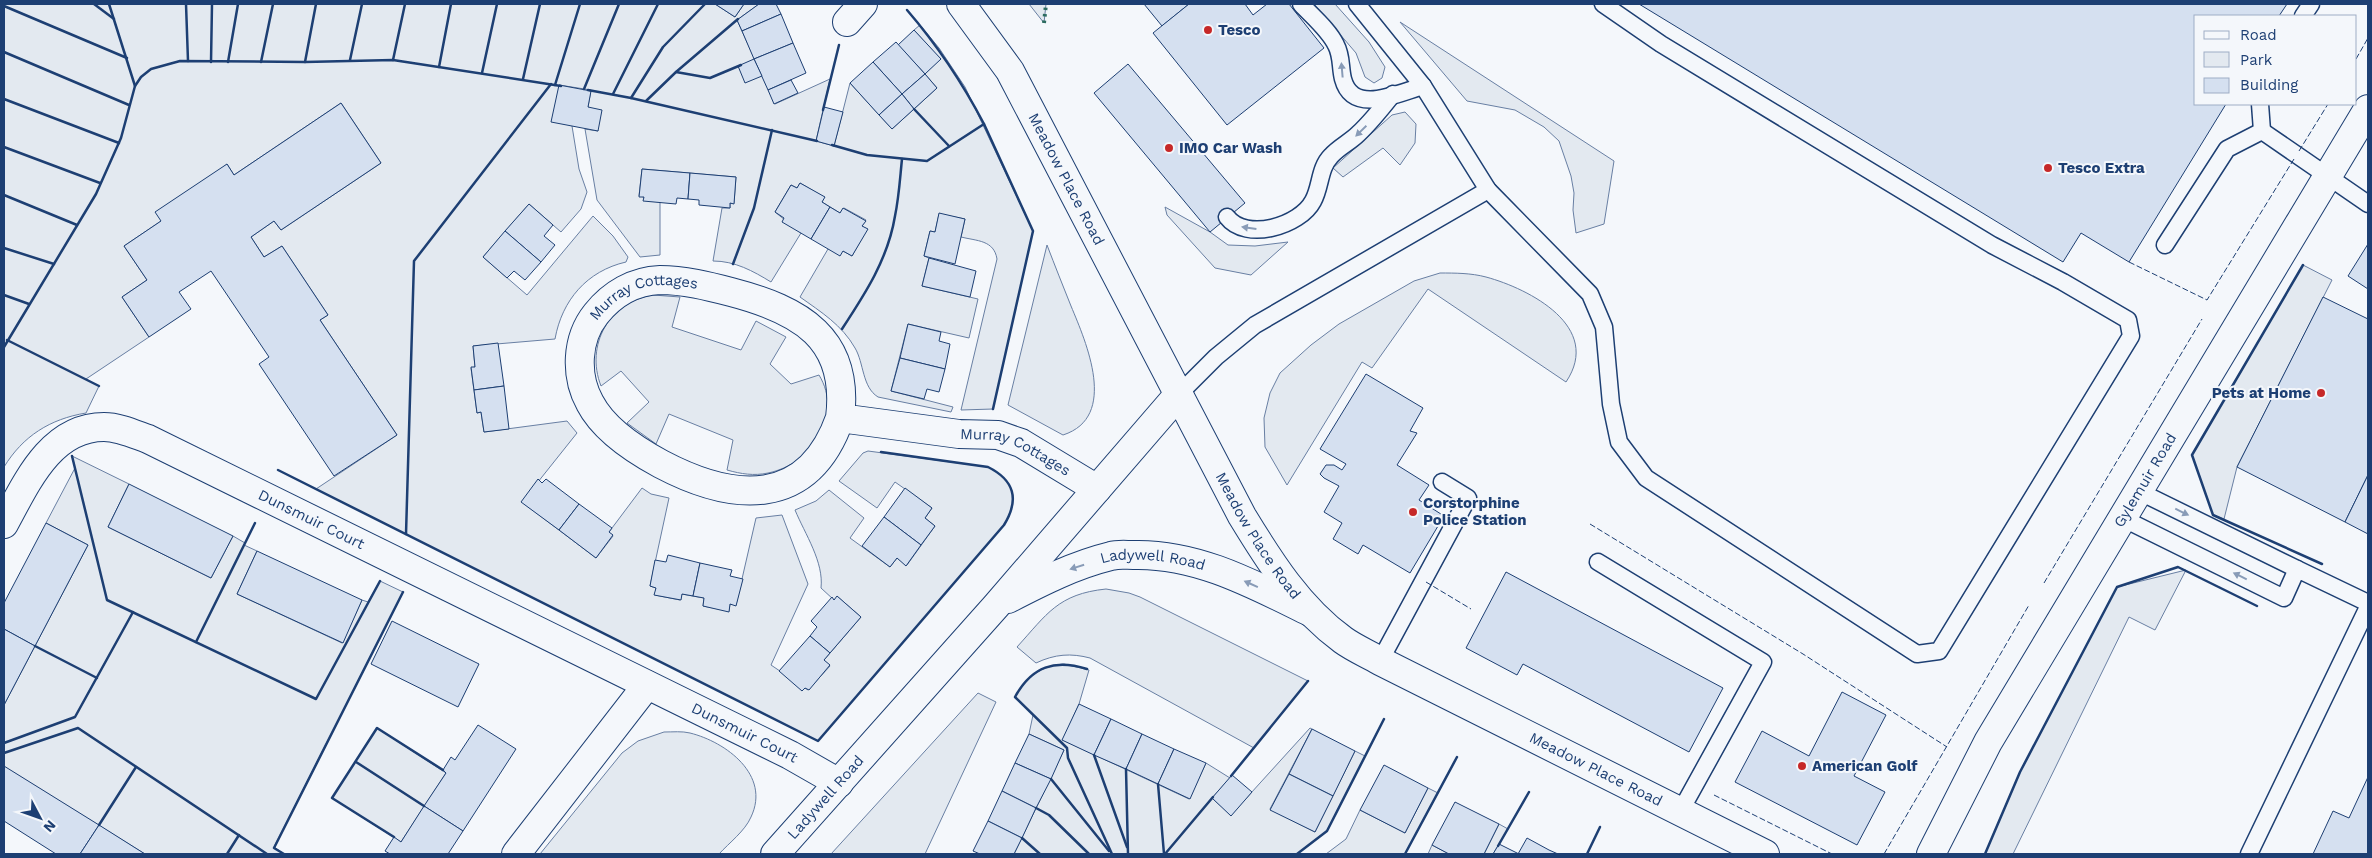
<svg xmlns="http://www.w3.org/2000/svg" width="2372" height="858" font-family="'Work Sans',sans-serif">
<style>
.green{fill:#e3e9f0;stroke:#687fa3}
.building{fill:#d5e0f0;stroke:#1d3f73}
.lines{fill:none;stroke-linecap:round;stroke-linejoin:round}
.service-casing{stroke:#1d3f73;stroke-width:19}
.minor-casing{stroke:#1d3f73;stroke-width:30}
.tertiary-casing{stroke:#1d3f73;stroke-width:30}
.secondary-casing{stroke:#1d3f73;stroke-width:30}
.service{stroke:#f4f7fb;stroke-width:16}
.minor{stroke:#f4f7fb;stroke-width:28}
.tertiary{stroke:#f4f7fb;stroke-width:28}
.secondary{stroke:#f4f7fb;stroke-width:28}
.hedge{stroke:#2c6c60;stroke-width:4;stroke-dasharray:2.5 4;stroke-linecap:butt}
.fence{stroke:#1d3f73;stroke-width:1;stroke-dasharray:6 2.5;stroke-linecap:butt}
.wall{stroke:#1d3f73;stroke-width:2.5}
.oneway{fill:#889bb7}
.poi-dot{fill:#c62828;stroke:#f4f7fb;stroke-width:2}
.labels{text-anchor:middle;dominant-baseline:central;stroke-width:4;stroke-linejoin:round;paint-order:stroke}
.poi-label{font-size:15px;font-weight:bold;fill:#1d3f73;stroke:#f4f7fb;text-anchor:start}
.street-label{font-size:15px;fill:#1d3f73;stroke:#f4f7fb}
</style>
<rect width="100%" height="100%" fill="#f4f7fb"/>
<g class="green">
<path d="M4,4H715L735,17L744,4H759L737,20L775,104L830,79L816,141L834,146L850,83L892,129L937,88L925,74L940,59L914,30L920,25L939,48L965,87L1033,231L993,409L961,410L997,259C994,240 977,241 961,237L965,219L939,214L935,232L930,231L924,256L929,258L922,286L978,299L969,338L908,324L891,391L953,407L951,412L878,397C862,387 864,363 855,348C842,325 821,312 800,297L828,249L843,251L852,256L867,229L862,226L866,220L844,208L840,213L822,202L824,197L800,183L797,188L791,185L775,212L801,233L771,282C753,271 735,261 713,261L722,208H730V203H734L736,177L642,169L639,196L644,197V200L660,202V255L640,257L597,200L585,129L598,131L588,107L591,90L559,85L572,126L579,169L587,192L581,209L561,232L529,204L483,257L527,295L593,216L613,236L628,257L626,262C587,271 562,300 555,339L473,346L475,367L471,368L477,413L481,412L484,432L567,421L577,433L522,502L596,558L613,536L609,532L642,488L651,494L669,498L650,586L656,588L655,595L680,600L682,594L704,598L703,606L729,611L730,604L736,605L756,518L782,515L808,584L771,665L808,690L830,666L824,660L861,617L838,597L834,600L821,588C824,562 805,534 795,510L816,501L829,490L864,518L850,538L890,567L897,558L907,565L935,526L925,518L932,508L895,482L877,508L839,481L863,453L868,451L988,467C1014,480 1020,499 1004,525L818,741L316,489L397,435L320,320L328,315L282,246L264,257L251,237L274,221L281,230L381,163L341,103L234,175L227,164L161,221L124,246L147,280L122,297L149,337L86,379L99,386L86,413C50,419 23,436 4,467Z"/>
<path d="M1029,4H1046L1044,23Z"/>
<path d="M1314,4H1335L1369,42L1385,67L1382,78L1374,83L1365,77L1356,53Z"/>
<path d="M1400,22L1614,161L1604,224L1576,233L1573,210L1574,193L1571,176L1559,141L1544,127L1515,110L1467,101Z"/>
<path d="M1405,112L1416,124L1415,143L1400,165L1383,148L1343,177L1333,168L1392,115Z"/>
<path d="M1165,207L1210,232L1228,245L1255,246L1288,242L1251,275L1215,268L1167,215Z"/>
<path d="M1047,245C1055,266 1063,286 1071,306C1086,342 1119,417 1063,435L1008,405Z"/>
<path d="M2303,265L2332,280L2237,467L2224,519L2213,515L2192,455Z"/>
<path d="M1440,273C1455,273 1471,273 1486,277C1530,289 1603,327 1566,382L1428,289L1372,368L1362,362L1287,485L1265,447L1264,418L1270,393L1280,373L1311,345L1339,324L1414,281Z"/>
<path d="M653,295L680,297L672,327L741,350L756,321L786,337L770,364L791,384L819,375C844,416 812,464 768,473C754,476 741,474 727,470L733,440L669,414L656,444L627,423L649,402L621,371L601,386C585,345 609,302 653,295Z"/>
<path d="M72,456L129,484L108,527L211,578L233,536L245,543L244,545L257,551L237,594L342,643L362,600L368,602L380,581L403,592L274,847L284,854H145L4,767V705L88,545L46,523L75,468Z"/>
<path d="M2186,570L2155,630L2129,617L2013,854H1985L2020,772L2117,587Z"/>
<path d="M1106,589L1129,593L1140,597L1308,681L1254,748L1090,658C1071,653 1055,654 1036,663L1017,647C1047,614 1058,594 1106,589Z"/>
<path d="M1064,664L1089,670L1079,704L1063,740L1189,799L1206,763L1230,778L1212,798L1231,815L1310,728L1312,729L1270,809L1315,832L1355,751L1365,756L1327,831L1297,854H1014L1064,750L1029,734L1033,715L1015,697C1027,676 1041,666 1064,664Z"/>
<path d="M978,693L996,702L925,854H831Z"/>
<path d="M377,728L446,773L401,842L332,798Z"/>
<path d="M664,732C673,732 682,731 690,733C726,742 771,775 751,817C745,831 729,843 719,854H540L622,753L638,741Z"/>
<path d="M1428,788L1438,793L1405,854H1326L1346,839L1360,810L1405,833Z"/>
<path d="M1499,824L1508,829L1493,854H1484Z"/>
<path d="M1432,845L1449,854H1428Z"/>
</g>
<g class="building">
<path d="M715,4H744L735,17Z"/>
<path d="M759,4H776L781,14L742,31L737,20Z"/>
<path d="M1144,4H1189L1162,26Z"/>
<path d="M1189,4H1245L1253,15L1267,4H1289L1324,48L1227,125L1153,33Z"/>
<path d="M1639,4H2287L2279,16H2196V104H2226L2129,262L2081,233L2063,262Z"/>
<path d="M781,14L793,43L754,59L742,31Z"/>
<path d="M914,30L941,59L925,74L898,45Z"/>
<path d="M896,42L925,74L902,94L873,62Z"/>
<path d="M793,43L806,73L768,90L754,59Z"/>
<path d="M754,59L762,76L745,83L738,66Z"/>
<path d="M873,62L902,94L879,115L850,83Z"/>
<path d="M1128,64L1245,203L1210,232L1094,93Z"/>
<path d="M925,74L937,88L914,109L902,94Z"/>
<path d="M791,80L798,93L774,104L768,90Z"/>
<path d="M559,85L591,91L588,107L602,110L598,131L551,122Z"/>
<path d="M902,94L914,109L892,129L879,115Z"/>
<path d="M341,103L381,163L281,230L274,221L251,237L264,257L282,246L328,315L320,320L397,435L334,476L259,364L269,357L211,271L179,292L191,309L149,337L122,297L147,280L124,246L161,221L155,212L227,164L234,175Z"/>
<path d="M824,107L843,112L834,146L816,141Z"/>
<path d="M642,169L690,173L688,199L677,198L676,204L643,201L644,197H639Z"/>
<path d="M690,173L736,177L734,204L730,203V208L699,205V200L688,199Z"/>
<path d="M800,183L825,197L822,202L830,207L811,239L782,222L784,218L775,212L791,185L797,188Z"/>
<path d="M529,204L553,225L544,236L555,245L541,262L505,231Z"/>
<path d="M830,207L840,213L843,208L866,221L862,226L868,229L852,256L843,251L840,256L811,239Z"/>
<path d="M939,213L965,219L955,264L924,256L930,231L935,232Z"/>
<path d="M505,231L541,262L525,280L514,271L507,278L483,257Z"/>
<path d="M2368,244V289L2348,276Z"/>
<path d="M929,258L976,271L970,297L922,286Z"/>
<path d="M2323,297L2368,319V475L2345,522L2237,467Z"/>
<path d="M908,324L941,332L939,341L950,344L945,369L900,358Z"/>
<path d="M498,343L504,386L474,390L471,367H475L473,346Z"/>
<path d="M900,358L945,369L939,392L927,389L924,399L891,391Z"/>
<path d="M1366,374L1423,408L1410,431L1417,433L1397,465L1429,485L1419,500L1444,516L1410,573L1363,545L1358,554L1333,539L1342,523L1324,512L1339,486L1324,478L1320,474L1326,465H1334L1342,470L1346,464L1320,449Z"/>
<path d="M504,386L509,429L484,432L481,412L477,413L474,390Z"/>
<path d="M2368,475V534L2345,522Z"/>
<path d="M538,479L542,483L546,479L579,504L559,530L521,502Z"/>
<path d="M129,484L233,536L211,578L108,527Z"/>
<path d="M905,488L932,508L925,518L935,526L921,545L884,517Z"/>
<path d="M579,504L612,528L609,532L613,535L596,558L559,530Z"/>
<path d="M884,517L921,545L906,566L897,558L890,567L862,546Z"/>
<path d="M46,523L88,545L35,646L4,629V603Z"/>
<path d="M257,551L362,600L343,643L237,594Z"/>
<path d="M668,555L700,563L693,596L682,594L681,600L654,595L656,588L650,586L655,560L666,562Z"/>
<path d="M700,563L732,570L730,576L743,579L736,606L730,604L729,612L703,606L704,598L693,596Z"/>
<path d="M1506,572L1723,688L1689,752L1523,664L1517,675L1466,648Z"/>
<path d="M837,596L861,617L830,653L810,636L817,627L811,621L832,597L834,600Z"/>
<path d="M392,621L479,664L458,707L371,664Z"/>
<path d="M4,629L35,646L4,705Z"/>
<path d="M810,636L830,653L824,660L830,665L809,690L805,688L802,691L779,671Z"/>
<path d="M1842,692L1886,715L1854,776L1885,792L1857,845L1735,782L1762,731L1809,756Z"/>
<path d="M1079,704L1111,719L1094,755L1062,740Z"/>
<path d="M1111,719L1142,734L1126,769L1094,755Z"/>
<path d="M478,725L516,749L463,831L424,806L446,773L443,770L451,757L455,760Z"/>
<path d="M1312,729L1355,751L1333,796L1289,774Z"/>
<path d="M1029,734L1064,750L1051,779L1015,763Z"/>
<path d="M1142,734L1174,749L1158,784L1126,769Z"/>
<path d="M1174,749L1206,763L1190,799L1158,784Z"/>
<path d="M1015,763L1051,779L1036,808L1002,791Z"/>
<path d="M1384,765L1428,788L1405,833L1360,810Z"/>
<path d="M4,766L99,825L80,854H56L4,821Z"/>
<path d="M1289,774L1333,796L1315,832L1270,810Z"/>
<path d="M1232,775L1252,792L1231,816L1212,798Z"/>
<path d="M2368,777V854H2313L2333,811L2349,818Z"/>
<path d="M1002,791L1036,808L1022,838L988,821Z"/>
<path d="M1455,802L1499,824L1484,854H1449L1432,845Z"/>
<path d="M424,806L463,831L448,854H390L385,851L394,837L401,842Z"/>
<path d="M988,821L1022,838L1014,854H980L973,851Z"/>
<path d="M99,825L145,854H80Z"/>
<path d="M1527,838L1549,850L1558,854H1518Z"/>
<path d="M1499,844L1519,854H1493Z"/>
</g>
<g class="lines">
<g class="service-casing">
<g id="service">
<path d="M1301,4C1312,16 1329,30 1336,45C1342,56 1340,67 1343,79C1353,116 1398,93 1423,86"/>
<path d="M1357,4L1423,86L1488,190L1590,294L1604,327L1611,404L1619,442L1646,478L1917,654L1939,651L2131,336L2128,320L2063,282L1992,245L1661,44L1603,4"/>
<path d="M2303,16L2311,4"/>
<path d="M2262,131L2368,204"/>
<path d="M1227,217C1246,242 1300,226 1313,201C1321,187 1319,168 1331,156C1339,147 1350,142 1358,134C1371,122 1382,108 1393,94"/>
<path d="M2165,245L2227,149L2262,131L2260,104"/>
<path d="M1179,394L1216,357L1255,325L1488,190"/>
<path d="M2138,491L2297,569"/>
<path d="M2122,518L2284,598L2297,569L2368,603"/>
<path d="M1598,562L1763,662L1680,812"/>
<path d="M1380,661L1468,498L1442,482"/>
<path d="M2249,854L2368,607"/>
</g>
</g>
<g class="minor-casing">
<g id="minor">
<path d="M847,22L863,4"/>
<path id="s1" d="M840,418C808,509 733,502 661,464C635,450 604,430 590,403C575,376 576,339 596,314C612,294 634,281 660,280C684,280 708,286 731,292C800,310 850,338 840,418L959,434L998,435L1021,443L1097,489"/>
<path id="s2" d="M4,524C26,484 50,427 104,427C119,427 134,434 148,439L790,755L839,783"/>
<path d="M516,854L647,685"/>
<path id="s3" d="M1931,854L1988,742L2368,109"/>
</g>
</g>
<g class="tertiary-casing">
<g id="tertiary">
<path id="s4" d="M1008,599C1041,582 1074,565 1111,556C1118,554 1126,555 1133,555C1197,553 1255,585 1310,612"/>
<path id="s5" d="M775,854L996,606L1179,394"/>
</g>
</g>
<g class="secondary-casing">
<g id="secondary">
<path id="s6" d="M961,4L1010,71L1242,516C1270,562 1299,608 1343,640C1354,648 1368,654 1380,661L1765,854"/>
</g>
</g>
<use href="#service" class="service"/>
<use href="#minor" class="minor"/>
<use href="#tertiary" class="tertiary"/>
<use href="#secondary" class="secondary"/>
<path class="hedge" d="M1044,23L1046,4"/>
<g class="fence">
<path d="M2356,59L2368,38"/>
<path d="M2299,151L2328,104"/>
<path d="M2129,262L2207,300L2294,159"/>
<path d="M1590,524L1803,654L1947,747"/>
<path d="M1426,582L1471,609"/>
<path d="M2044,583L2202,319"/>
<path d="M1714,795L1832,854"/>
<path d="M1884,854L2029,605"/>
</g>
<g class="wall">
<path d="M94,4L114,19"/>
<path d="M109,4L135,86"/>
<path d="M186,4L188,61"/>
<path d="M4,6L127,58"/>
<path d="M4,52L129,105"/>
<path d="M350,60L362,4"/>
<path d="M393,60L405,4"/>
<path d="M211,62L212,4"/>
<path d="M228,62L238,4"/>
<path d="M261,62L273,4"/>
<path d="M305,62L316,4"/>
<path d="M439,67L451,4"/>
<path d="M676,72L710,78L741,65"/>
<path d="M482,73L497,4"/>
<path d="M523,79L540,4"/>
<path d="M555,85L580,4"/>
<path d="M584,89L619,4"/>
<path d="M588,90L631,98L817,141"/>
<path d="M613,94L658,4"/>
<path d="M631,98L663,47L705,4"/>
<path d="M4,99L119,143"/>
<path d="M646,101L676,72L738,19"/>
<path d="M914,109L949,146"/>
<path d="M823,110L839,45"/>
<path d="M984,124L1033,231L993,409"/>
<path d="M832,145L867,155L927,161L984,124C962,82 938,46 907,10"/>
<path d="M4,147L100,183"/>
<path d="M4,195L77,225"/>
<path d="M4,248L54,264"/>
<path d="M733,264L754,208L772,130"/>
<path d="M2303,265L2192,455L2213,515L2322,564"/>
<path d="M4,295L29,304"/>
<path d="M842,329C865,294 888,259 895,216C899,197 900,178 902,159"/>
<path d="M7,340L99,386"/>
<path d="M4,347L96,194L121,138L135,86L141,77L151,69L180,61L305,62L393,60L561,86"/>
<path d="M72,456L107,600L316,699L380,581"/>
<path d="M278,470L818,741L1004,525C1020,499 1014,480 988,467L881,452"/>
<path d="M406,534L414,261L551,84"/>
<path d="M196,642L255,523"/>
<path d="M35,646L97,678"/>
<path d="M1087,669C1055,659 1032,666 1015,697L1067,748L1068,758L1112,854"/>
<path d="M4,743L75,717L133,612"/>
<path d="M4,753L78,728L267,854"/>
<path d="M1094,755L1127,847"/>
<path d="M356,762L424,806"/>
<path d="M1126,769L1128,854"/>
<path d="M1231,776L1308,681"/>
<path d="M1051,779L1109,851"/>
<path d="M1158,784L1164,854"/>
<path d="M1036,808L1049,815L1089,854"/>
<path d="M99,825L136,767"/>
<path d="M394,837L332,798L377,728L443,770"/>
<path d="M1022,838L1040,854"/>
<path d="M1498,846L1529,792"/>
<path d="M227,854L239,835"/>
<path d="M284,854L274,848L403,592"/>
<path d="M1165,854L1213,797"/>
<path d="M1297,854L1327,831L1384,719"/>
<path d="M1405,854L1457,757"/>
<path d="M1587,854L1600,827"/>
<path d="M1985,854L2020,772L2117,587L2178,567L2257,606"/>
</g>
</g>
<defs><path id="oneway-solid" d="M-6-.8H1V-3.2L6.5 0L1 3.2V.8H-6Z" transform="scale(1.25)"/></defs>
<g class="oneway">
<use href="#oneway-solid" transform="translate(1342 70) rotate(-95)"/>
<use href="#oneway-solid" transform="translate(1361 131) rotate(136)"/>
<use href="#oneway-solid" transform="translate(1249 228) rotate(-172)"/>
<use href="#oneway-solid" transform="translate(2182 512) rotate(26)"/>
<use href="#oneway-solid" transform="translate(1077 567) rotate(162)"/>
<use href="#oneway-solid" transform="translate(2240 576) rotate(-154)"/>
<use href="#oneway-solid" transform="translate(1251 584) rotate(-156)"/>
</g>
<g class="poi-dot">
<circle cx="1208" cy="30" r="5"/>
<circle cx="1169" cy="148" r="5"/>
<circle cx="2048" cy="168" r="5"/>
<circle cx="2321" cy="393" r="5"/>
<circle cx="1413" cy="512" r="5"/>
<circle cx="1802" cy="766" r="5"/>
</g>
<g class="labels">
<g class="poi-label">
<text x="1218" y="30">Tesco</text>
<text x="1179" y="148">IMO Car Wash</text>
<text x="2058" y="168">Tesco Extra</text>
<text x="2311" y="393" text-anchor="end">Pets at Home</text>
<text x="1423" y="503">Corstorphine<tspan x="1423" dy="17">Police Station</tspan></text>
<text x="1812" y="766">American Golf</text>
</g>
<g class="street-label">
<text stroke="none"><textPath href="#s6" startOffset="205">Meadow Place Road</textPath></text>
<text stroke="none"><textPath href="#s1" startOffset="461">Murray Cottages</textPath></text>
<text stroke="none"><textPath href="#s1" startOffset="922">Murray Cottages</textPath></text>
<text stroke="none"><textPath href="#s3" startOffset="431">Gylemuir Road</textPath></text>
<text stroke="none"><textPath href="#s2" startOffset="375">Dunsmuir Court</textPath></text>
<text stroke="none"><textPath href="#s6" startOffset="610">Meadow Place Road</textPath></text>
<text stroke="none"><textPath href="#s4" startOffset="154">Ladywell Road</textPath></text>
<text stroke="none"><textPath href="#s2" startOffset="858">Dunsmuir Court</textPath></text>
<text stroke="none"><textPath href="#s6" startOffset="1030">Meadow Place Road</textPath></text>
<text stroke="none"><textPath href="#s5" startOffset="76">Ladywell Road</textPath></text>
</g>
</g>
<rect width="2372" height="858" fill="none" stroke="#1d3f73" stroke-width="10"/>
<rect x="2194" y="15" width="162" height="90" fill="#f4f7fb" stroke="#9eadc5"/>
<rect x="2204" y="31" width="25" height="8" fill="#f4f7fb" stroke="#9eadc5"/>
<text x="2240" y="40" font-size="15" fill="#1d3f73">Road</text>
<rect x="2204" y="52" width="25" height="15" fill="#e3e9f0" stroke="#9eadc5"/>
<text x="2240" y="65" font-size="15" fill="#1d3f73">Park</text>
<rect x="2204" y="78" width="25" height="15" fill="#d5e0f0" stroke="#9eadc5"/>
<text x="2240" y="90" font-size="15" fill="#1d3f73">Building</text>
<g transform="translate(40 818) rotate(131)" stroke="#f4f7fb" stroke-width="4" paint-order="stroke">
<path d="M0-4L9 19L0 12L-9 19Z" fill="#1d3f73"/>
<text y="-8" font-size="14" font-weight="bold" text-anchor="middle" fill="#1d3f73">N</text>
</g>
</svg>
